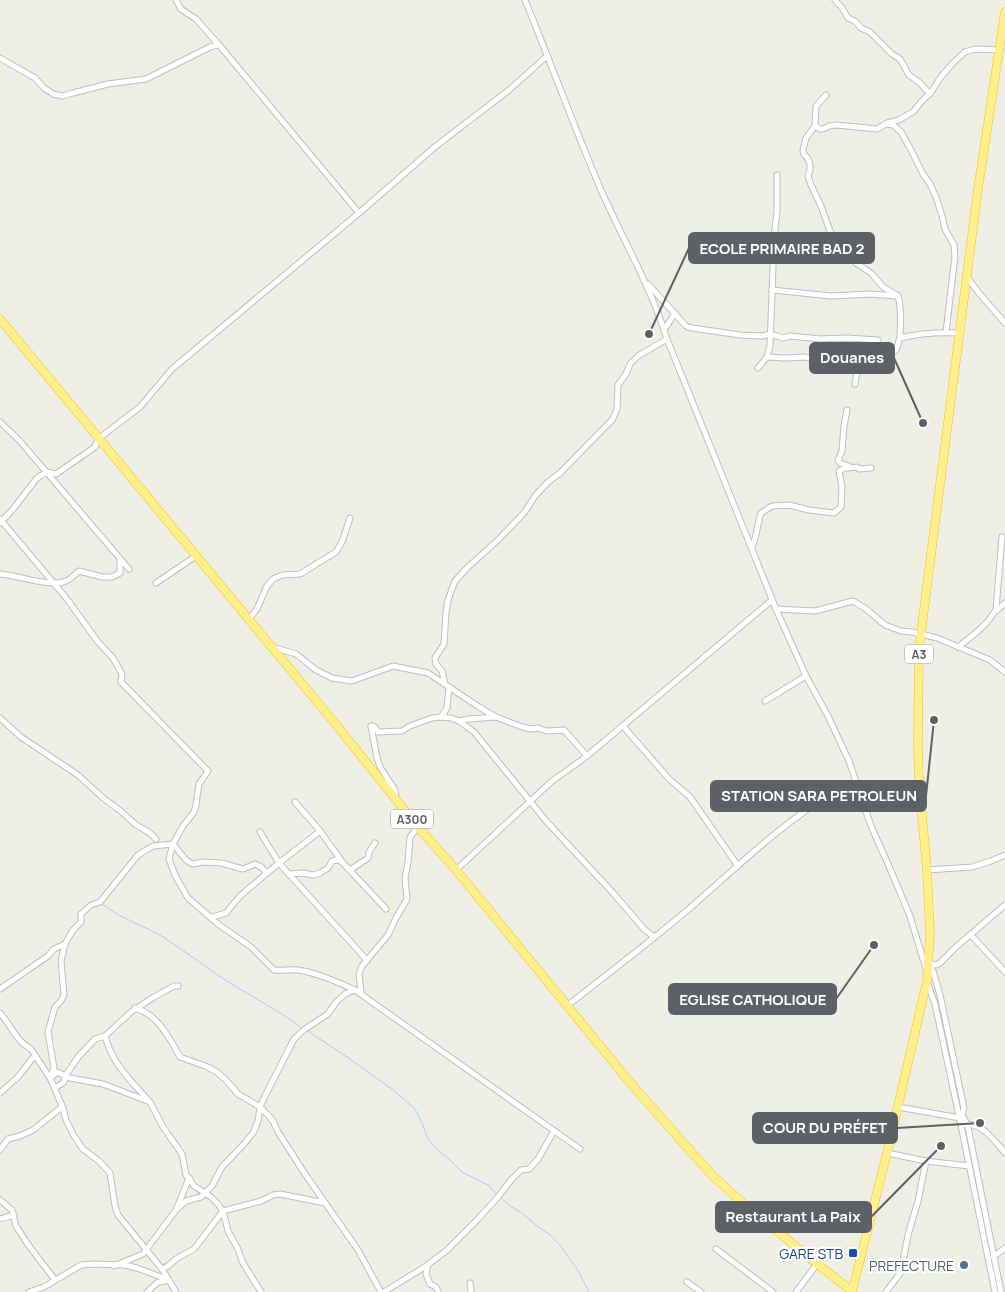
<svg xmlns="http://www.w3.org/2000/svg" width="1005" height="1292" font-family="Manrope,sans-serif">
<style>
.lines{fill:none;stroke-linecap:round;stroke-linejoin:round}
.stream{stroke:#a6ceff;stroke-width:1}
.minor-casing{stroke:#bdbec5;stroke-width:7}
.highway-casing{stroke:#f5c500;stroke-width:9}
.minor{stroke:#fff;stroke-width:5}
.highway{stroke:#ffef8d;stroke-width:8}
.transit-dot{fill:#1a4fb4;stroke:#fff;stroke-width:2}
.service-dot{fill:#5c6f8a;stroke:#fff;stroke-width:2}
.labels{text-anchor:middle;dominant-baseline:central;stroke-width:4.5;stroke-linejoin:round;paint-order:stroke}
.shield{fill:#fff;stroke:#8e9095;stroke-width:1}
.shield-label{font-size:12px;font-weight:bold;fill:#5d6067}
.transit-label{font-size:14px;fill:#164399;stroke:#fff;text-anchor:end}
.service-label{font-size:14px;fill:#4e5e75;stroke:#fff;text-anchor:end}
.leader{fill:none;stroke:#5d6067;stroke-width:2}
.callout-dot{fill:#5d6067;stroke:#fff;stroke-width:2}
.callout{fill:#5d6067;stroke:#5d6067;stroke-width:2}
.callout-label{font-size:15px;text-anchor:middle;font-weight:bold;fill:#fff}
</style>
<rect width="100%" height="100%" fill="#f0efe5"/>
<g class="lines">
<g class="stream">
<path d="M102,904C121,919 143,925 163,937C185,951 205,967 227,981C252,997 278,1010 302,1028"/>
<path d="M306,1030L344,1055L392,1089L415,1109L422,1123L428,1139L439,1151L450,1160L462,1172L488,1185L498,1196"/>
<path d="M501,1198L510,1206L522,1213L536,1225L550,1235L560,1245L579,1272L589,1292"/>
</g>
<g class="minor-casing">
<g id="minor">
<path d="M176,0L181,9L196,19L220,46L359,213"/>
<path d="M525,0C551,63 574,127 601,190C623,240 651,287 667,339L776,609L806,676L828,716L849,761L871,826L888,864L910,916L926,969"/>
<path d="M835,0L842,8L848,18L855,21L861,28L870,32L892,54L900,59L909,75L920,83L930,94"/>
<path d="M0,58L35,78L44,88L53,94L63,96L73,93L108,84L146,79L210,47L217,45L220,46"/>
<path d="M826,95L816,106L815,126L806,138L803,150L804,155L807,157L810,164V170L808,176L811,185L821,206L830,231L835,240L856,263L871,273L883,287L898,296C902,309 900,324 900,338"/>
<path d="M886,124L893,125L901,132L910,148L923,174L930,184L936,197L942,216L945,229L954,245L955,256L946,332"/>
<path d="M815,126L820,129H823L829,126L837,125L877,129L887,123L899,120L914,111L921,102L932,91L940,78L952,64L965,52L975,49L999,50"/>
<path d="M967,277L979,293L1005,323"/>
<path d="M648,284L685,325L688,327L692,328L740,335L762,336L770,334L783,338L790,336L820,339L847,338L878,340V349"/>
<path d="M772,290L831,296L870,294L897,296"/>
<path d="M664,330L675,313"/>
<path d="M767,357L785,358L804,357L836,362L846,361L856,359L878,349L890,351H895C899,347 897,342 900,338C920,333 939,332 960,333"/>
<path d="M758,368L767,357L770,346L774,239L777,211V175"/>
<path d="M855,384L858,365L865,357"/>
<path d="M847,410L844,426L842,451L838,460L840,463L849,466"/>
<path d="M0,422L19,440L129,569"/>
<path d="M0,519L67,599L98,642L113,658L122,674L121,682L208,771L199,784L196,805L194,812L183,826L173,844L169,859L175,875L188,898L218,924L251,947L274,970C282,971 290,969 298,970C318,973 337,982 355,990L580,1149"/>
<path d="M0,523L14,508L37,478L47,472L56,474L95,447L98,439L140,407L172,369L359,213L436,146L509,90L547,56"/>
<path d="M752,547C757,536 757,525 761,513L772,506L789,505L809,510L834,513L841,507L842,487L839,471C845,467 850,468 857,467L859,469L871,468"/>
<path d="M0,574C18,575 51,588 66,581C71,579 75,574 79,571L102,577H112L120,573V560"/>
<path d="M156,583L196,556"/>
<path d="M776,609L815,611L853,601L866,609L885,625L901,631L912,632L937,638L990,660L1005,672"/>
<path d="M996,611L1005,603"/>
<path d="M249,619L257,609L267,586L273,579L282,575L300,574L336,552L342,542L350,518"/>
<path d="M272,647L296,654L316,670L332,678L352,681L393,666L428,673L479,707L496,717"/>
<path d="M958,647C972,636 988,625 996,609L1002,537"/>
<path d="M445,684L442,671L436,664L435,658L444,644L446,612L448,600L455,581L468,567L497,541L524,513L535,496L548,482L560,473L612,420L615,414L617,409L618,385L626,374L630,364L638,356L667,339"/>
<path d="M765,701L806,676"/>
<path d="M441,717L447,708L449,687"/>
<path d="M0,718L21,737L78,775L102,797L123,813L136,825L150,833L156,839"/>
<path d="M459,721L474,732L547,822L614,894L644,929L654,937"/>
<path d="M371,726L375,727L378,732L402,731L410,726L432,718L441,717L451,718L459,721L469,719L496,717L522,727L531,729L538,728L547,731L564,730L587,756"/>
<path d="M371,726L377,758L380,767L395,790L396,798"/>
<path d="M623,726L669,779L690,797L738,866"/>
<path d="M295,802L320,831L343,863L386,909"/>
<path d="M260,832L279,863L365,958L367,961"/>
<path d="M173,844L153,846L138,855L100,902L91,905L81,914V922L73,930L65,944L61,961L64,995L61,1001L55,1007L48,1032L54,1068L50,1078L63,1108L66,1120L74,1136L83,1149L99,1161L110,1173L115,1206L118,1215L162,1269L176,1292"/>
<path d="M173,844L186,860L192,864L204,862L221,863L243,869L255,864L261,867L267,873"/>
<path d="M350,870L368,858L369,852L375,843"/>
<path d="M456,870L551,782L587,756L772,600"/>
<path d="M927,870L972,867L991,861L1005,855"/>
<path d="M289,874L303,873L313,875L320,873L328,868L332,861L337,860L342,862"/>
<path d="M212,917L226,913L240,896L279,863L320,831"/>
<path d="M971,935L1005,972"/>
<path d="M929,963L933,971L940,995L964,1108L962,1115L967,1124L969,1132L1001,1292"/>
<path d="M929,963L936,965L940,963L956,947L1005,905"/>
<path d="M927,982L935,1004L961,1125L995,1292"/>
<path d="M0,989L48,956L54,949L65,944"/>
<path d="M361,993L359,974L362,966L388,935L396,918L407,899L405,878L408,862L410,837L418,827"/>
<path d="M568,1005C609,973 650,942 690,908C736,868 780,825 832,793L846,803L860,796L919,783"/>
<path d="M135,1008C159,1015 169,1038 180,1057L208,1067L218,1073L226,1080L238,1094L260,1107L267,1114L273,1121L278,1132L305,1174L358,1250L381,1292"/>
<path d="M0,1013C11,1025 16,1041 31,1049L50,1078L57,1072L70,1078L103,1084L150,1102L163,1127L182,1154L186,1175L189,1178L194,1186L211,1197L217,1203L223,1211L228,1231L237,1247L243,1263L261,1292"/>
<path d="M55,1088L64,1082L65,1076L79,1056L95,1039L105,1036"/>
<path d="M0,1093L18,1077L35,1055"/>
<path d="M148,1100C130,1080 112,1063 105,1036L131,1012L154,997L174,986H178"/>
<path d="M898,1107L960,1118"/>
<path d="M964,1124C983,1123 994,1140 1005,1153"/>
<path d="M0,1150L8,1139L20,1136L33,1130L62,1107"/>
<path d="M887,1153L926,1161L969,1166"/>
<path d="M0,1200L12,1210L16,1226L29,1246L55,1280"/>
<path d="M177,1208L189,1178"/>
<path d="M0,1219L14,1215"/>
<path d="M716,1249L773,1292"/>
<path d="M993,1257L1005,1248"/>
<path d="M428,1265L426,1274L430,1284L436,1287L438,1292"/>
<path d="M114,1266L143,1254L176,1210L186,1201L201,1197L212,1186L222,1167L243,1145L253,1133L258,1121L260,1107L265,1096L294,1039L305,1029L328,1014L336,1002L345,994L355,990"/>
<path d="M162,1269L168,1266L176,1259L194,1249L223,1211L261,1201L273,1195L280,1194L325,1203"/>
<path d="M687,1282L701,1292"/>
<path d="M470,1283L471,1292"/>
<path d="M29,1292L44,1287L81,1265L94,1264L125,1265L137,1268L169,1280"/>
<path d="M147,1292L158,1282L166,1281"/>
<path d="M384,1292L426,1266L446,1251L478,1219L498,1197L511,1180L521,1170L529,1169L538,1159L554,1131"/>
<path d="M796,1292L817,1264"/>
<path d="M886,1292L901,1272L908,1235L918,1201L926,1161"/>
</g>
</g>
<g class="highway-casing">
<g id="highway">
<path d="M0,319L333,721L418,827L456,870L628,1080L684,1144L714,1177L744,1204L817,1264L852,1291"/>
<path d="M852,1292L887,1153L927,981L930,933L927,870L919,783L918,743L919,648L978,189L1005,12"/>
</g>
</g>
<use href="#minor" class="minor"/>
<use href="#highway" class="highway"/>
</g>
<rect class="transit-dot" x="848" y="1248" width="10" height="10" rx="2.5"/>
<circle class="service-dot" cx="964" cy="1265" r="5"/>
<g class="labels">
<g class="shield">
<rect x="905" y="644.5" width="28" height="19" rx="4"/>
<rect x="391" y="809.5" width="42" height="19" rx="4"/>
</g>
<g class="shield-label">
<text x="919" y="654">A3</text>
<text x="412" y="819">A300</text>
</g>
<g class="transit-label">
<text x="843" y="1253">GARE STB</text>
</g>
<g class="service-label">
<text x="954" y="1265">PREFECTURE</text>
</g>
</g>
<path class="leader" d="M649 334L689 248M923 423L894 358M934 720L926 796M874 945L836 999M980 1123L897 1128M941 1146L871 1217"/>
<g class="callout-dot">
<circle cx="649" cy="334" r="5"/>
<circle cx="923" cy="423" r="5"/>
<circle cx="934" cy="720" r="5"/>
<circle cx="874" cy="945" r="5"/>
<circle cx="980" cy="1123" r="5"/>
<circle cx="941" cy="1146" r="5"/>
</g>
<g class="callout">
<rect x="689" y="233" width="185" height="30" rx="5"/>
<rect x="810" y="343" width="84" height="30" rx="5"/>
<rect x="711" y="781" width="215" height="30" rx="5"/>
<rect x="669" y="984" width="167" height="30" rx="5"/>
<rect x="753" y="1113" width="144" height="30" rx="5"/>
<rect x="716" y="1202" width="155" height="30" rx="5"/>
</g>
<g class="callout-label">
<text x="782" y="254">ECOLE PRIMAIRE BAD 2</text>
<text x="852" y="363">Douanes</text>
<text x="819" y="801">STATION SARA PETROLEUN</text>
<text x="753" y="1005">EGLISE CATHOLIQUE</text>
<text x="825" y="1133">COUR DU PRÉFET</text>
<text x="793" y="1222">Restaurant La Paix</text>
</g>
</svg>
